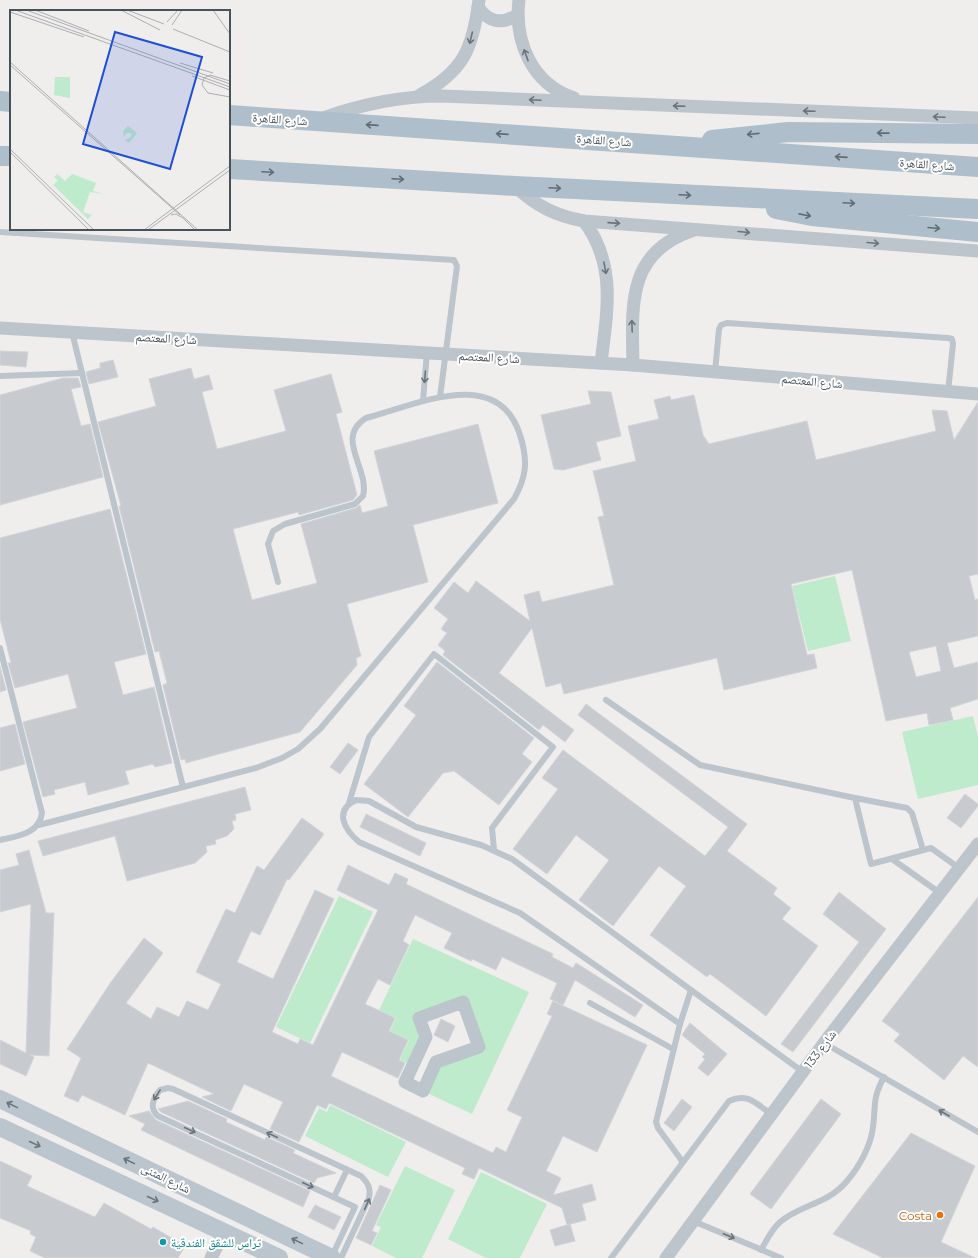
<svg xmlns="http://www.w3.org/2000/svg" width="978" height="1258" font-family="Montserrat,'Noto Naskh Arabic',sans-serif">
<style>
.green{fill:#bdebcc}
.building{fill:#c7cbd0;stroke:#d1d4d8;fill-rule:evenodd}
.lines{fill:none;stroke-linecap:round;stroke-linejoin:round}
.lane{stroke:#bcc5cb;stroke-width:6}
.street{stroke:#bcc5cb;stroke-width:13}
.secondary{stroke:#bac5ce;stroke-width:18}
.primary{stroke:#aebeca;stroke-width:20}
.oneway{stroke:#6a747b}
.oneway2{stroke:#616d75}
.oneway3{stroke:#6a747c}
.food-dot{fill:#e8710a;stroke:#fff;stroke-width:1.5}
.culture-dot{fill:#0f9aa8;stroke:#fff;stroke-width:1.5}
.labels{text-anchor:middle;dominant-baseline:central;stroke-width:4;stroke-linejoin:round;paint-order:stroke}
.street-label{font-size:12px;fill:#475259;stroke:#fff}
.food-label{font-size:12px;fill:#c56008;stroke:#fff;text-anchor:end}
.culture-label{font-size:12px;fill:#0d838f;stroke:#fff;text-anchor:start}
.inset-road{fill:none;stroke:#acafb2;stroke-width:1}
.view{fill:#1d4ed8;fill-opacity:0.15;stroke:#1d4ed8;stroke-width:2}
.inset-edge{fill:none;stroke:#475259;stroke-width:2}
</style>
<rect width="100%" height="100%" fill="#f0eded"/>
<g class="green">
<path d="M835,576L851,641L808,651L792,586Z"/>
<path d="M973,716L978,737V785L918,799L902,732Z"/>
<path d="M339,896L373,912L310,1043L276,1027Z"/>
<path d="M413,939L529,992L472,1114L423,1091L436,1062L479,1047L463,1002L419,1018L426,1037L412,1065L400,1060L409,1040L390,1031L396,1018L379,1010Z"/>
<path d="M330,1105L406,1142L388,1177L305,1136L319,1108L327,1112Z"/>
<path d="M405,1166L455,1190L422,1258H396L372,1246L381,1227L376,1225Z"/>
<path d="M481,1172L547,1204L520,1258H486L448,1239Z"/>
</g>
<g class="building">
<path d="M0,351L28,352L26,367L0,365Z"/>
<path d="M113,360L118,377L89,384L86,372L100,368V363Z"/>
<path d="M191,368L194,379L209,375L213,389L202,392L217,449L286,431L274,390L331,374L342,412L336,414L357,495L353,500L299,515L298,512L233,529L252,600L317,583L301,524L356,508L360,505L362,513L388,506L374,451L478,424L498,503L413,525L428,582L347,604L361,656L356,658L357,665L300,732L186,763L185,759L181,760L163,685L167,683L159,651L155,652L119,506H121L98,422L156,406L149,379Z"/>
<path d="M63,378H78L81,387L71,389L81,426L90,424L103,477L0,505V395Z"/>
<path d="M588,391L611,392L621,436L596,442L601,460L563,470L554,469L541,415L591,404Z"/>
<path d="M694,395L703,435L709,444L807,421L816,460L936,431L932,410L947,411L954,440L978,402V574L969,576L975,600L978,599V636L947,643L954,668L978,662V699L950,708L953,720L929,725L927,713L886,721L852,570L791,584L807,655L814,654L817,668L724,690L717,658L564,694L561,683L546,687L532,628L499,673L574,730L565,742L543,725L539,730L443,655L445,651L438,645L447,633L441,629L448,619L434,608L454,582L468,593L476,581L530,621L524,595L539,591L542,602L614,585L598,517L604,516L593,471L636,461L628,426L659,419L654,400L670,396L671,400ZM936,646L941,671L916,677L909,652Z"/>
<path d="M110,509L146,654L114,662L123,695L154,687L172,763L155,767L153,764L125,771L129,784L88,795L85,782L54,790L55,794L43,797L23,722L77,708L68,674L15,688L8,663H11L0,619V538Z"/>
<path d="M437,662L534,738L522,754L532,762L499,805L454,771L443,773L408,817L364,784L416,715L404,706Z"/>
<path d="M0,666L6,690L0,692Z"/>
<path d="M586,704L747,824L727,851L777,888L773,894L791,908L782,919L818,946L766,1016L710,974L707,977L650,935L686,886L659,866L613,926L579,900L609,860L576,835L547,874L513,849L558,789L542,778L563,750L705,856L728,827L578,715Z"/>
<path d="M15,724L25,764L0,771V728Z"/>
<path d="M348,743L358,750L340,774L330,767Z"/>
<path d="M245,787L251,810L235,814L236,820L232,821L234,829L227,836L215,840L216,844L206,846L207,852L195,863L127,881L115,836L43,856L38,841Z"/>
<path d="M965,794L978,804V806L961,828L947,818Z"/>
<path d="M366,814L426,843L420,856L360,827Z"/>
<path d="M302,818L324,834L289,880L287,879L260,935L251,931L237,962L273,979L315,890L334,899L272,1032L298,1044L300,1039L313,1045L378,910L337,890L348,865L389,885L395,873L408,879L406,884L553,954L552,957L573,968L576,963L643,1005L635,1017L575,980L563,1005L550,999L557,983L502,957L496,970L472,959L471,961L444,948L452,933L415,915L403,941L409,945L390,985L378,979L365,1004L395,1018L389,1031L408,1040L399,1060L405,1063L398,1078L342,1052L331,1076L493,1153L496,1147L506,1152L522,1117L507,1110L552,1016L547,1014L553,1001L647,1045L597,1152L563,1136L546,1171L561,1178L553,1195L592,1184L596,1200L582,1204L586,1220L567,1225L562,1208L479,1168L474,1179L462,1174L465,1168L329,1103L326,1109L317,1105L299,1142L270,1129L283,1102L244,1084L231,1111L202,1097L214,1094L148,1063L125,1115L82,1095L78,1102L64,1096L81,1058L67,1049L111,982L144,938L163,953L126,1003L151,1019L157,1007L179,1017L187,1001L208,1010L221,984L196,972L226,909L235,913L257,866L264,870Z"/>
<path d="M29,850L46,913H54L49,1056L30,1055L34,1057L26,1076L0,1064V1040L26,1053L31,904L0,912V870L19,865L16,854Z"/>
<path d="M839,892L886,929L793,1052L781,1044L859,942L823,914Z"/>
<path d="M978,897V1067L963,1056L944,1080L894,1041L900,1034L882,1021Z"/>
<path d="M441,1019L455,1026L448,1042L434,1035Z"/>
<path d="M690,1023L727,1054L708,1076L698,1068L705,1059L702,1057L705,1054L682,1035Z"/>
<path d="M682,1099L692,1107L674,1131L664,1123Z"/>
<path d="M821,1099L841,1114L771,1209L750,1194Z"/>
<path d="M188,1101L227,1119L226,1122L265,1140L266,1137L295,1150L293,1153L336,1173L317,1178L314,1183L161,1112L158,1109Z"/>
<path d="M149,1111L156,1120L310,1191L303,1207L141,1130L145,1124L129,1116Z"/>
<path d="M911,1133L975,1166L941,1242L975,1258H883L833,1234Z"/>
<path d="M0,1161L32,1176L27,1186L95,1217L104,1203L151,1229L153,1227L185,1246L178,1258H45L30,1251L36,1237L30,1234L31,1231L0,1218Z"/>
<path d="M380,1185L391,1190L372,1231L377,1233L371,1245L356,1238Z"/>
<path d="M315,1205L341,1217L334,1230L308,1217Z"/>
<path d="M570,1224L575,1241L555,1246L550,1230Z"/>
</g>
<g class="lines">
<g class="lane">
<path d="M0,232L454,260L457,266L440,397"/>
<path d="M72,332L183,787"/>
<path d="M715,372L719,329L721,325L727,323L948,338L952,339L953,344L948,392"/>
<path d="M0,376L82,373"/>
<path d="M423,401L427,352"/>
<path d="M0,648L42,813C39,834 18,836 0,840"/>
<path d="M606,700L700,765L855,798L871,864L931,848L959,868"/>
<path d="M855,798L907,808L912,813L923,850"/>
<path d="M349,803L369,737L434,654L553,747L492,828L494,850"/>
<path d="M39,825L256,768L282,758L298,749L320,729L514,499C527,476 528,460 520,435C498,364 414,406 366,418C334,438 370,469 363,496L355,504L285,524L273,531L268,544L278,582"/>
<path d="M892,859L940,893"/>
<path d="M590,1003L673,1049"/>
<path d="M680,1024L520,913L359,842C345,830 333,811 356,800L369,801L416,827L481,845L512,859L803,1072"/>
<path d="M824,1043L978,1132"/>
<path d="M682,1161L658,1128L656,1122L680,1024L691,990"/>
<path d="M334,1197L347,1170"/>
<path d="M693,1221L781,1258"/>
<path d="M761,1250C767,1240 771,1230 780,1222C801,1204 827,1205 847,1181C859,1167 871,1146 873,1127C876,1105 872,1099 884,1077"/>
<path d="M332,1256L355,1207L158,1116C149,1108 153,1098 160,1090L168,1088L173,1089L361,1176C368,1183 371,1188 369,1198L341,1258"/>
<path d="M611,1258L729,1101C747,1092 757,1104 772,1115"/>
</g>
<g class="street">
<path d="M519,0C514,42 532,84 574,98"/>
<path d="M478,7C488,22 502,25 517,15"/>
<path d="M420,95C464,71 473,48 479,0"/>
<path d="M323,118C362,104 402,96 443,96L978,118"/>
<path d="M515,186C536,206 556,216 584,221L978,251"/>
<path d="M584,221C617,265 607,312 601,363"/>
<path d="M0,328L633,365L978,394"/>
<path d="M633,365C632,306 626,252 694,230"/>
<path d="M463,1002L479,1047L436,1062L423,1091L405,1082L426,1037L419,1018Z"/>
<path d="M211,1258L224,1232"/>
<path d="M666,1258L824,1043L978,844"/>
</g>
<g class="secondary">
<path d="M0,1099L332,1258"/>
<path d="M0,1127L279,1258"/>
</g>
<g class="primary">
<path d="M0,101L11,102"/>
<path d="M229,115L978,167"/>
<path d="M712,140L788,132L978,134"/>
<path d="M0,156H11"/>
<path d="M229,169L515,186L978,209"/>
<path d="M776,209L812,216L978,232"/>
</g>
</g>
<defs><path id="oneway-shaft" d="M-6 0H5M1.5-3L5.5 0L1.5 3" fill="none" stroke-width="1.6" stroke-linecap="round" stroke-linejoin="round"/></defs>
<g class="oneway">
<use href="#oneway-shaft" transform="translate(471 38) rotate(103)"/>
<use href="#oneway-shaft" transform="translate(526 55) rotate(-110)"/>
<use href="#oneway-shaft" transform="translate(535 100) rotate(-177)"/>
<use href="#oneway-shaft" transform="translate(679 106) rotate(-178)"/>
<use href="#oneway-shaft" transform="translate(809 111) rotate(-178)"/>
<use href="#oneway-shaft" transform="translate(939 117) rotate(-177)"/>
<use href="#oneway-shaft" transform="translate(614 223) rotate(4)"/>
<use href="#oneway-shaft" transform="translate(744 232) rotate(5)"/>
<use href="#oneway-shaft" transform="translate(873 243) rotate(5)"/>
<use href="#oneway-shaft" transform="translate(605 268) rotate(79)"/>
<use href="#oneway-shaft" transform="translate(632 326) rotate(-92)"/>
<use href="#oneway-shaft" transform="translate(425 377) rotate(94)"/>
<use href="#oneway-shaft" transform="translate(157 1095) rotate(122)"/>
<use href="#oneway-shaft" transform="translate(944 1113) rotate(-150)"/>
<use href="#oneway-shaft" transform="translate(190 1130) rotate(25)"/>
<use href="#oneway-shaft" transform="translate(272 1135) rotate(-155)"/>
<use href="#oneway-shaft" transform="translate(308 1185) rotate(25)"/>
<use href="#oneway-shaft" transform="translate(367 1204) rotate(-66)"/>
<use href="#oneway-shaft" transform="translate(729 1236) rotate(23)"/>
</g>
<g class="oneway2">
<use href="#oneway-shaft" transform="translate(372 125) rotate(-176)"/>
<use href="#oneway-shaft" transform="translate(883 133) rotate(-179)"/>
<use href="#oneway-shaft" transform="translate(502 134) rotate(-176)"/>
<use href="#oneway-shaft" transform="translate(753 134) rotate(174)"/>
<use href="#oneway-shaft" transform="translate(841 157) rotate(-176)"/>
<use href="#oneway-shaft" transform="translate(268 172) rotate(3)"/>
<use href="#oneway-shaft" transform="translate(398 179) rotate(3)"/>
<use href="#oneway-shaft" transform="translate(555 188) rotate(3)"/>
<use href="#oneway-shaft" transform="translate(685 195) rotate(3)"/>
<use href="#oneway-shaft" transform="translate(849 203) rotate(3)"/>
<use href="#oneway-shaft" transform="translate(805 215) rotate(11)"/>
<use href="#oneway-shaft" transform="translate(934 228) rotate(5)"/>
</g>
<g class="oneway3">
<use href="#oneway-shaft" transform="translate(12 1105) rotate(-154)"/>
<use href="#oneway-shaft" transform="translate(35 1144) rotate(25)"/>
<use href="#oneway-shaft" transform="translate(129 1161) rotate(-154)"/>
<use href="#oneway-shaft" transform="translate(153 1199) rotate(25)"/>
<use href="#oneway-shaft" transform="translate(297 1241) rotate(-154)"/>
</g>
<circle class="food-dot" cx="940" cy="1215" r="4"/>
<circle class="culture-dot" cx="163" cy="1242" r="4"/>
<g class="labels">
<g class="street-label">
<text transform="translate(280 119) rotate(4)">شارع القاهرة</text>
<text transform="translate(604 140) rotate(4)">شارع القاهرة</text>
<text transform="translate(927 164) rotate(4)">شارع القاهرة</text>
<text transform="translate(166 338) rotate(3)">شارع المعتصم</text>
<text transform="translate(489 357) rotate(3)">شارع المعتصم</text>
<text transform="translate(812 381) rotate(5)">شارع المعتصم</text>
<text transform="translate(820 1049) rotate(-53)">شارع 133</text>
<text transform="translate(166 1178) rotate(26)">شارع المثنى</text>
</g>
<g class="food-label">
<text x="932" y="1215">Costa</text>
</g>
<g class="culture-label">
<text x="171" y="1242">تراس للشقق الفندقية</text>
</g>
</g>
<g transform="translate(10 10)">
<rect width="220" height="220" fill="#f0eded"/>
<path d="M45,67H60V88L44,85ZM118,116L127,123L119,133L115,130L121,127V123H116L114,127L113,121ZM47,164L55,171L62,164L86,173L83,181L94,184L80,182L73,202L82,205L78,209L43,175L48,171L44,167Z" fill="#bdebcc"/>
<path class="inset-road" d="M5,0L220,77M16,0L220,74M25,0L79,21M111,0L150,20M117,0L154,14M203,0L220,24M0,2L74,27M157,12L168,0M162,15L172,0M163,19L220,42M0,52L188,220M170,53L203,63M0,55L170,205M182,66L220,80M220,71L200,65L194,68L192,75L198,83L220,87M0,139L84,220M0,142L79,220M161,205L166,204L173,208M173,208L185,220M134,220L220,156M138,220L220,160"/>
<path class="view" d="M105,22L192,47L160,159L73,134Z"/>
<rect width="220" height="220" class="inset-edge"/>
</g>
</svg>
